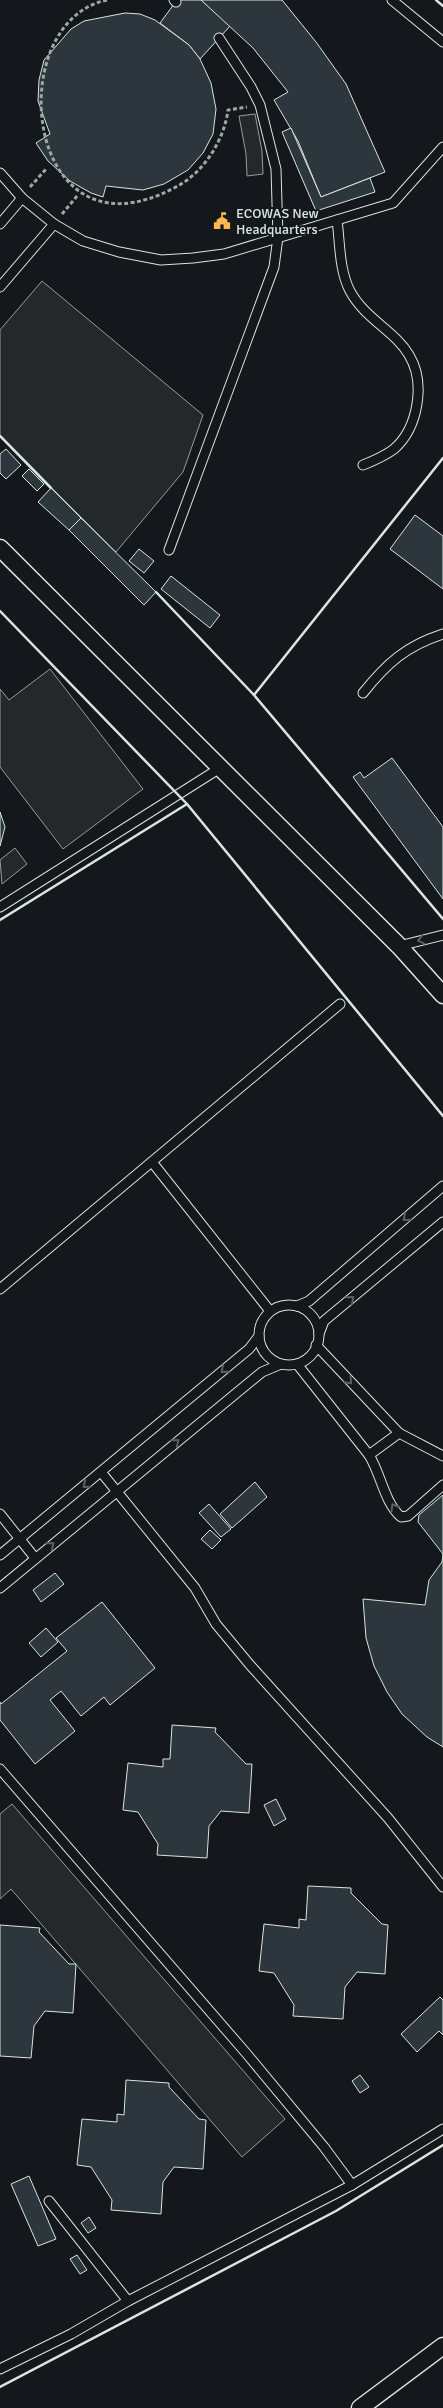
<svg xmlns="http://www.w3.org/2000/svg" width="443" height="2408" font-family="Signika,sans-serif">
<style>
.parking{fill:#24282b;stroke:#939e99}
.building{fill:#2c363c;stroke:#d8e6dc}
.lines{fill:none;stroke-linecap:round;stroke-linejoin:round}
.lane-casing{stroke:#d8e6dc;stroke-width:11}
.street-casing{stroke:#d8e6dc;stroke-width:19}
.path{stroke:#9da8a2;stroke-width:3;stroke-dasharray:4 2.5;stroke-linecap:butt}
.lane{stroke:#14181c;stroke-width:9}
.street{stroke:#14181c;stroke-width:16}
.wall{stroke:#d8e6dc;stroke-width:2.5}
.oneway{stroke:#59605f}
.labels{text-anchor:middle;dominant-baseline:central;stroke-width:4;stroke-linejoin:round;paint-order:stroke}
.poi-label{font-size:14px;fill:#d8e6dc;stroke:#14181c;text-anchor:start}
</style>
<rect width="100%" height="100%" fill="#14181c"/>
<g class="parking">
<path d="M255,114L262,151L263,174L247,176L246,154L239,116Z"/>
<path d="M42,281L203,415L183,472L116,552L0,436V330Z"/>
<path d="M50,669L143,789L63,849L0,767V689L9,700Z"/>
<path d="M15,848L27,864L2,884L0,860Z"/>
<path d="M12,1804L285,2119L242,2157L11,1889L0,1899V1814Z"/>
</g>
<g class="building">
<path d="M177,0H201L231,25L200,59L189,45L160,23Z"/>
<path d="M201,0H282L316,42L346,84L385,172L321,197L298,141L274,100L288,92L253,48Z"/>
<path d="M125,13L140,14L155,20L189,45L200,59L211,83L216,109L213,134L203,153L188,170L164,184L143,190L106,186L103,197L91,193L70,181L48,161L36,143L50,134L38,101L39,80L44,60L71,29L84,21Z"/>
<path d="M291,128L321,197L370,178L375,192L316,211L282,132Z"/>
<path d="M6,449L21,465L6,479L0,473V454Z"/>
<path d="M29,469L44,484L37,491L22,476Z"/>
<path d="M51,488L81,518L69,530L38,502Z"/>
<path d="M415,515L443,536V589L390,549Z"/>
<path d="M81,518L156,592L144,605L69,530Z"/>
<path d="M139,549L154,561L144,573L129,561Z"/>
<path d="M171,576L220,615L210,628L161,589Z"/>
<path d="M392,758L443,827V899L353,777L360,772L364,778Z"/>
<path d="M0,812L5,827L0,846Z"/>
<path d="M255,1482L267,1497L232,1528L220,1514Z"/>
<path d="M443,1495V1747L427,1737L402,1714L387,1692L374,1666L366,1638L363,1599L425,1605L429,1580L442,1562L443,1554L418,1522L419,1515Z"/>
<path d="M209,1504L231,1529L221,1537L199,1513Z"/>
<path d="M210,1530L221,1540L212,1549L201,1539Z"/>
<path d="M55,1573L64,1584L41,1602L33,1590Z"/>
<path d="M102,1602L155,1668L110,1705L104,1697L81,1716L61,1691L50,1700L75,1731L35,1764L0,1720V1702L1,1704L67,1651L56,1638Z"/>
<path d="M46,1628L58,1642L41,1657L29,1643Z"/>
<path d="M172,1725L216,1728L215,1732L246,1764H252L249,1813L221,1811L209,1826L207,1858L157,1855L158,1844L138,1812L123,1810L128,1763L163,1767V1759H170Z"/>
<path d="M276,1799L286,1819L274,1826L264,1805Z"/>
<path d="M308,1886L351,1888V1893L382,1924L388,1925L385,1974L357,1972L345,1987L343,2019L293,2016L294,2005L274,1973L259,1971L264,1924L299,1928V1919L306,1920Z"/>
<path d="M0,1925L40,1928L39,1932L69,1964H76L73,2013L45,2011L34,2026L31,2058L0,2056Z"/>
<path d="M440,1997L443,2000V2035L439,2031L417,2052L401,2034Z"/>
<path d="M360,2075L369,2087L360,2093L352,2081Z"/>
<path d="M126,2080L169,2083V2087L199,2119L206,2120L203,2169L174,2167L163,2182L161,2214L111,2210L112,2200L91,2167L77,2165L82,2119L117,2122V2114L124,2115Z"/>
<path d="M29,2176L56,2239L38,2246L11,2184Z"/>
<path d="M89,2217L96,2228L88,2233L81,2223Z"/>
<path d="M77,2255L87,2270L80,2274L70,2259Z"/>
</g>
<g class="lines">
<g class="lane-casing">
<g id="lane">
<path d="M174,0L176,2"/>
<path d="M392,0L443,42"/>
<path d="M0,173L22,198L54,224L83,241L119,252L161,260L193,258L224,254L393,203L443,147"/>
<path d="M337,220C340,242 339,270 350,291C365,319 395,331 409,355C426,383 418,428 394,449C385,456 373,461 363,465"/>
<path d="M0,224L22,198"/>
<path d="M0,287L54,224"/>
<path d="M169,550L274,267L278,237L276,169L260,105L251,87L219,38"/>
<path d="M363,693C387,663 406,646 443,634"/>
<path d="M0,907L220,768"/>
<path d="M399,946L443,935"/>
<path d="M152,1162L270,1311"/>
<path d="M0,1289L340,1004"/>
<circle cx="289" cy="1335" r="30"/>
<path d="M297,1306L309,1301L443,1186"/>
<path d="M319,1334L324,1321L443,1222"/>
<path d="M316,1345L399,1433L443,1456"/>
<path d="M297,1364L369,1455C381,1474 384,1502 401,1517L408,1516L443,1485"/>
<path d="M369,1455L399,1433"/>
<path d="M101,1472L195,1588L216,1624L250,1665L388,1818L443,1887"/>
<path d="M0,1514L35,1558"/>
<path d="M0,1555L249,1349L259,1336"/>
<path d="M0,1588L262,1372L281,1364"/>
<path d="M0,1769L246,2053L324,2147L352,2185"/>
<path d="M49,2201L128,2301"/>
<path d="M0,2369L71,2334L128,2301L352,2185L443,2129"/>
</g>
</g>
<g class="street-casing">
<g id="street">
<path d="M0,548L399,946L443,995"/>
<path d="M360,2408L443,2346"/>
</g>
</g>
<g class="path">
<path d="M107,0C0,22 24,267 174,188C203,174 224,141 228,110L247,107"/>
<path d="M30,187L47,168"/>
<path d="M62,214L78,195"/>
</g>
<use href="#lane" class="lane"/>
<use href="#street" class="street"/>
<g class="wall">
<path d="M436,0L443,6"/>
<path d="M0,436L51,488"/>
<path d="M156,592L254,695L443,458"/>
<path d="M0,611L187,804L0,920"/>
<path d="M254,695L443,919"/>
<path d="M187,804L443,1116"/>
<path d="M0,2387L336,2211L443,2145"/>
</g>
</g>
<defs><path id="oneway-chevron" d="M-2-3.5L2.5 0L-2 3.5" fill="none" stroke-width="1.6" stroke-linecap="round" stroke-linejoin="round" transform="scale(1.25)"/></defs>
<g class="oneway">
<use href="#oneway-chevron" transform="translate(421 940) rotate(167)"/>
<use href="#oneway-chevron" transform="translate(406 1218) rotate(139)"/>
<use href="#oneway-chevron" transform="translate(351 1299) rotate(-40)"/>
<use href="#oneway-chevron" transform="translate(224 1370) rotate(140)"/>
<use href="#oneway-chevron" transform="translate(349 1381) rotate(47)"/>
<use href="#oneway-chevron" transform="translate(176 1442) rotate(-39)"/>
<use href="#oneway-chevron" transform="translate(86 1485) rotate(141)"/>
<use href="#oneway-chevron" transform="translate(394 1507) rotate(-120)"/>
<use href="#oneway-chevron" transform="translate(51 1545) rotate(-39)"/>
</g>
<defs>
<g id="civic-bare" transform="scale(1.35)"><path d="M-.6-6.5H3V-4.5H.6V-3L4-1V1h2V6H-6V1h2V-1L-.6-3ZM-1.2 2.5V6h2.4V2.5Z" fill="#ffb74d" stroke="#14181c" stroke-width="2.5" paint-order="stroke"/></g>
</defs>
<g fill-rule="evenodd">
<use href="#civic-bare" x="222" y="221"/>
</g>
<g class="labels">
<g class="poi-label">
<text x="236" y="213">ECOWAS New<tspan x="236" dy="16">Headquarters</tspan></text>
</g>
</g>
</svg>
